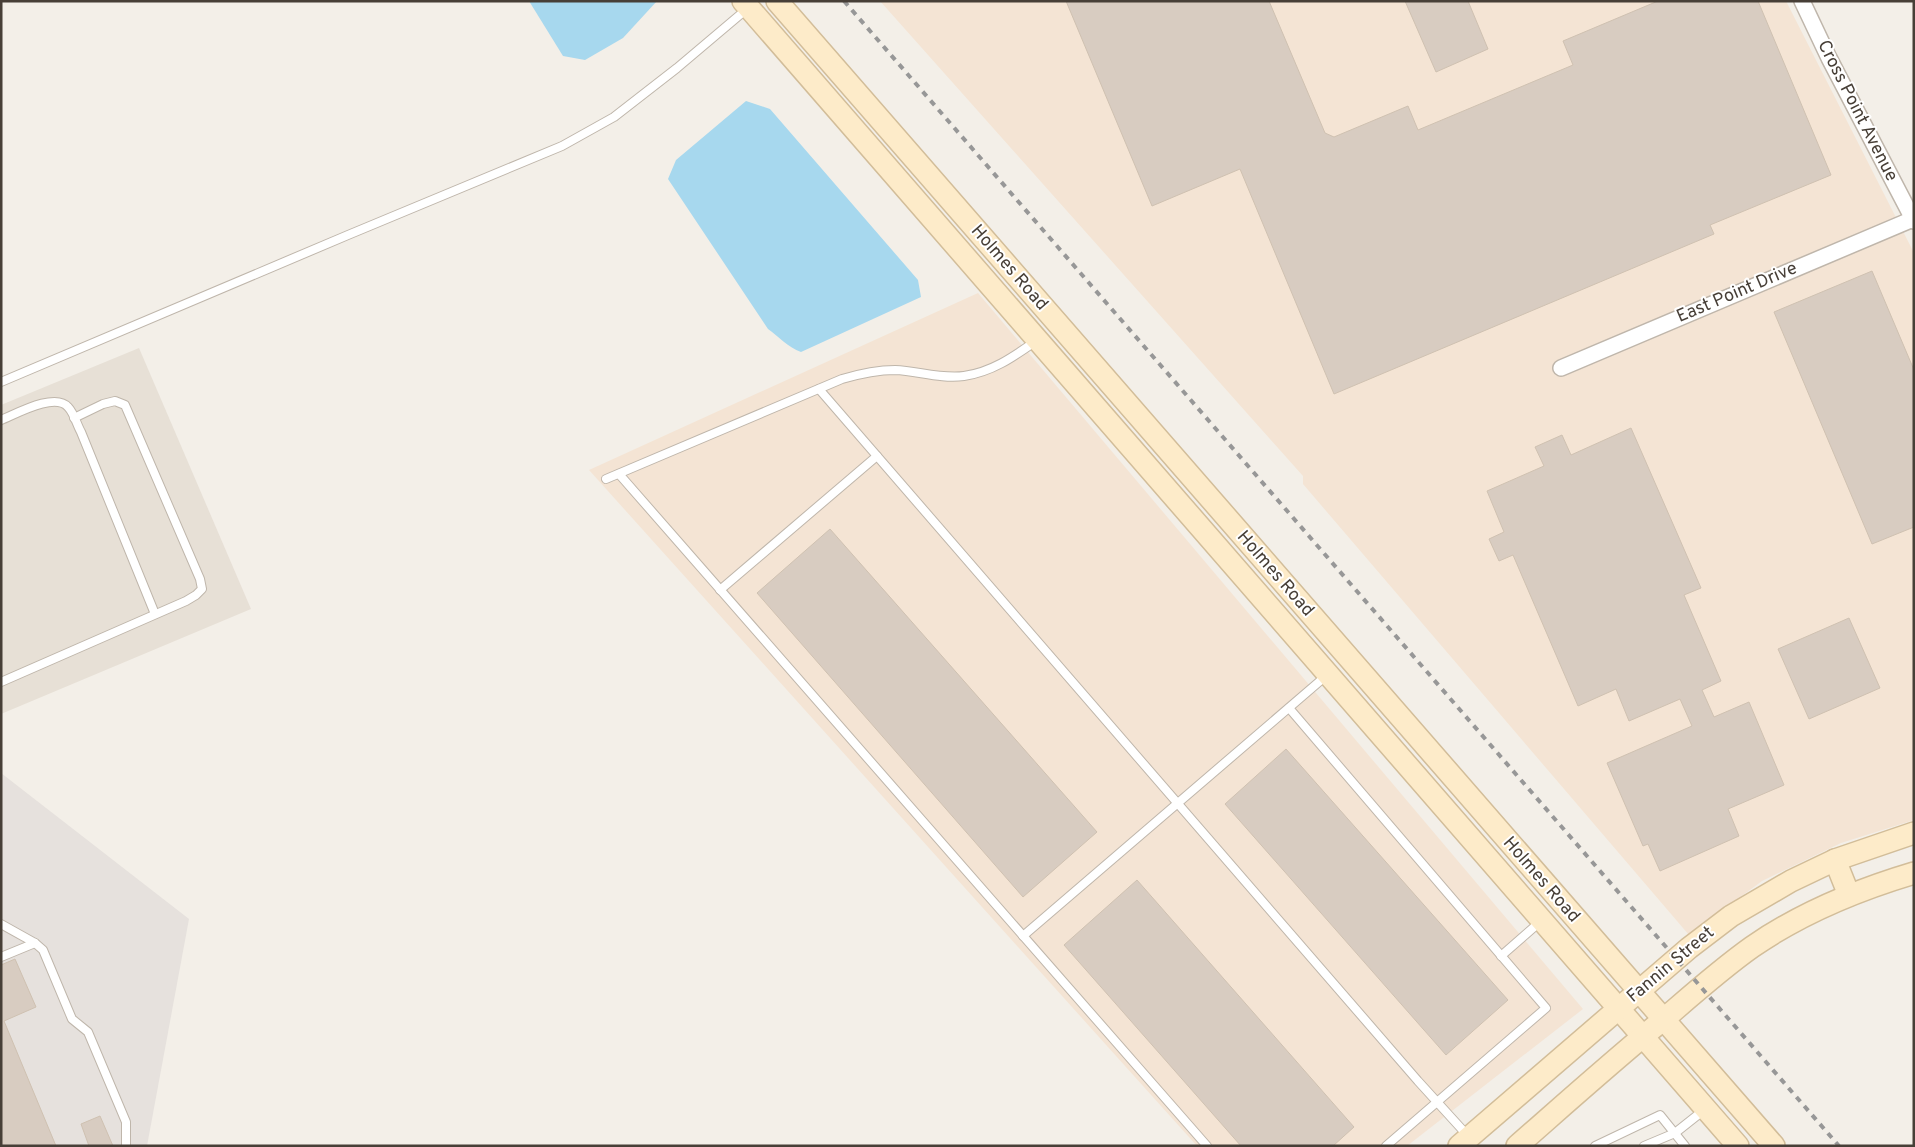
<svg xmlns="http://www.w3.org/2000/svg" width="1915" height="1147" font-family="Overpass,sans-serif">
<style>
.residential{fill:#e7e0d6}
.commercial{fill:#f4e4d4}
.industrial{fill:#e6e1dd}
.water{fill:#a7d8ee}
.building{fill:#d8ccc1;stroke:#cfc1b1}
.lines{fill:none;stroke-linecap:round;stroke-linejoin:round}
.lane-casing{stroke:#bfb6ab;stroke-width:10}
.street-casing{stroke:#bfb6ab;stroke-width:18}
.secondary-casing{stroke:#d2bd99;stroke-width:24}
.lane{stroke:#fff;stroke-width:8}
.street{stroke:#fff;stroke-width:15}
.secondary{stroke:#fdebc9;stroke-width:21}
.rail{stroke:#979797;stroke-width:4;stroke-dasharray:6 6;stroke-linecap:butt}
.labels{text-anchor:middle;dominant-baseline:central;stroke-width:4;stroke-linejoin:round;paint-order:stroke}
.street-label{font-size:18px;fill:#473f37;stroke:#fff}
</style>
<rect width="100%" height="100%" fill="#f3efe8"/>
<path class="residential" d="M139,348L251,609L1,714V405Z"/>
<g class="commercial">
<path d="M880,1H1786L1914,253V820L1841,843L1762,881L1689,935L1303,484V476Z"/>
<path d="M978,293L1583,1009L1407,1146H1197L589,470Z"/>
</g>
<path class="industrial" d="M1,773L189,919L147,1146H1Z"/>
<g class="water">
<path d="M529,1H657L623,38L585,60L563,56Z"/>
<path d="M746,101L770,109L918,280L921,297L801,352C788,347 779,337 768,329L668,179L676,160Z"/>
</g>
<g class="building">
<path d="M1066,1H1269L1325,133L1334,137L1408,106L1418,130L1573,65L1563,41L1658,1H1758L1831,175L1710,225L1714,234L1334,394L1240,169L1152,206Z"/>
<path d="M1405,1H1468L1488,49L1436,72Z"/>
<path d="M1872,271L1914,370V527L1872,544L1774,312Z"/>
<path d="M1631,428L1701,588L1684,595L1721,681L1702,690L1714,717L1749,702L1784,785L1728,809L1739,836L1660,871L1648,844L1643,846L1607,763L1692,726L1680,699L1629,721L1616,689L1578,706L1513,555L1499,561L1489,539L1504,532L1487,491L1544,466L1535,447L1562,435L1571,455Z"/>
<path d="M830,529L1097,832L1023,897L757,593Z"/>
<path d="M1849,618L1880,688L1809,719L1778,649Z"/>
<path d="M1286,749L1508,1000L1446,1055L1225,804Z"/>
<path d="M1137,880L1354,1127L1333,1146H1241L1064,945Z"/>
<path d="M15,959L36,1007L4,1021L56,1146H1V965Z"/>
<path d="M100,1116L113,1146H89L81,1124Z"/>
</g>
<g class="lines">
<g class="lane-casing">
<g id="lane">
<path d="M1,382L348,235L562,146L614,117L677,68L748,8"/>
<path d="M819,389L1418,1081L1468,1136"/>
<path d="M1,420C16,414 55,392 68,407C74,413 77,425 81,432L155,614"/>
<path d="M619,474L1207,1146"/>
<path d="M606,479L842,379C859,374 876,370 895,370C918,371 940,379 964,376C992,372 1013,357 1036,341"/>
<path d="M720,590L877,456"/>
<path d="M1,682L186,601L196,595L202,589L200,579L125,405L115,401L103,404L74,418"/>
<path d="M1289,708L1546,1008L1386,1146"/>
<path d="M1,924L35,943L43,950L72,1019L88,1032L126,1122V1146"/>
<path d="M1023,936L1327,675"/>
<path d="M1501,956L1541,921"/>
<path d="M1,957L35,943"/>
<path d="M1595,1146L1660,1115L1685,1146"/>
<path d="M1644,1146L1675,1133L1704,1110"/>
</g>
</g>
<g class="street-casing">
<g id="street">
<path d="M1802,1L1829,58L1914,221"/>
<path d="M1561,368L1913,219"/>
</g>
</g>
<g class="secondary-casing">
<g id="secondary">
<path d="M743,1L1738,1146"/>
<path d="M777,1L1774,1146"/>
<path d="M1835,860L1849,895"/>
<path d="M1459,1146L1689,948L1731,916L1791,881L1835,860L1914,833"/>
<path d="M1517,1146C1566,1103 1614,1060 1664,1019C1693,994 1721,969 1752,947C1801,913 1857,890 1914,873"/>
</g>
</g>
<use href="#lane" class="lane"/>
<use href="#street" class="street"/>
<use href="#secondary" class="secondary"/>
<path class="rail" d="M844,1L1839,1146"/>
</g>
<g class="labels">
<g class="street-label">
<text transform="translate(1857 111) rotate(63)">Cross Point Avenue</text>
<text transform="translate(1009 268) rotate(49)">Holmes Road</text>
<text transform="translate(1737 293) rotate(-23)">East Point Drive</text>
<text transform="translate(1275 574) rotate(49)">Holmes Road</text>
<text transform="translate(1541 880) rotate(49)">Holmes Road</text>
<text transform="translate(1671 965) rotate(-40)">Fannin Street</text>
</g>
</g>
<rect width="1915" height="1147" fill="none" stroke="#473f37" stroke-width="5"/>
</svg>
